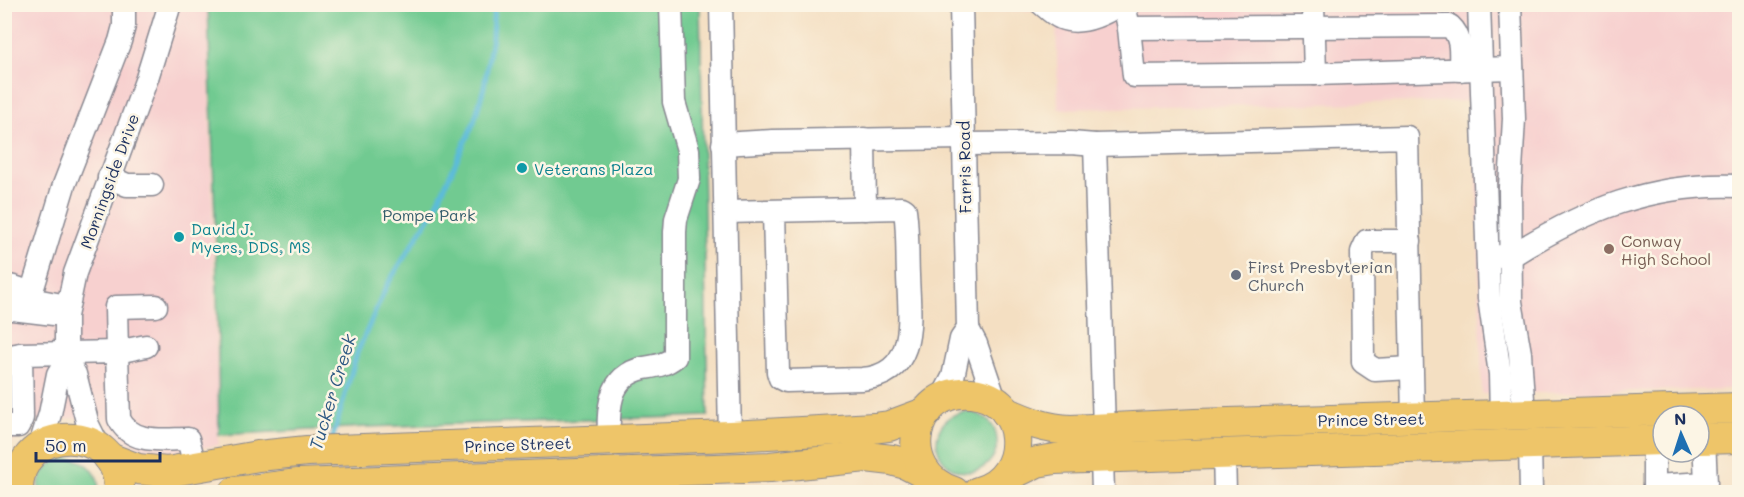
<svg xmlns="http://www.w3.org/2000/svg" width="1744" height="497" font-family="Mali,sans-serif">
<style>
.built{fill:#f7d0cf}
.green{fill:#71ca91;stroke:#467c78;stroke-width:1.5}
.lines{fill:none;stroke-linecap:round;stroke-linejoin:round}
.stream{stroke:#5bbbd9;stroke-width:5}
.minor-casing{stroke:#888790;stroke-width:25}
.major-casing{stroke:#888790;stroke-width:32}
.minor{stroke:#fff;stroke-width:22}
.major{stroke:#eec569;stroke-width:30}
.culture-dot{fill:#0f9aa8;stroke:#fcf5e5;stroke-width:2}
.education-dot{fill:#8d6e63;stroke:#fcf5e5;stroke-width:2}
.worship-dot{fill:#6b7280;stroke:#fcf5e5;stroke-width:2}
.labels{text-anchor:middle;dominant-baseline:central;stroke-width:5;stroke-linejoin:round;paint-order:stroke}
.street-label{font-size:16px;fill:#1b2f5e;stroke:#fcf5e5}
.culture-label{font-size:16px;fill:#0d838f;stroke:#fcf5e5;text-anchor:start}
.park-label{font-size:16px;fill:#355e6d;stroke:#fcf5e5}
.education-label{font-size:16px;fill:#785e54;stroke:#fcf5e5;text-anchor:start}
.worship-label{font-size:16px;fill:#5b616d;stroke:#fcf5e5;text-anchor:start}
.water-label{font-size:18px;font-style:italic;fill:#2e5983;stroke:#fcf5e5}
</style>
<rect width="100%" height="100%" fill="#fcf5e5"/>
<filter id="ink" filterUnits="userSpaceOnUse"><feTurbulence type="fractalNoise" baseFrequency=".0167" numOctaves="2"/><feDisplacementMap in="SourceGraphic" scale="12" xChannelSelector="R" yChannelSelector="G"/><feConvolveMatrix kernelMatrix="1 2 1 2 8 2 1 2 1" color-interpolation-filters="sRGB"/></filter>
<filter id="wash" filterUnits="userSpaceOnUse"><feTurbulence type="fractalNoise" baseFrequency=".008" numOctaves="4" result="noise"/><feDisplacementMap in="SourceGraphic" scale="24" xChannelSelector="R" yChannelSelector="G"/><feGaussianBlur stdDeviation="1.35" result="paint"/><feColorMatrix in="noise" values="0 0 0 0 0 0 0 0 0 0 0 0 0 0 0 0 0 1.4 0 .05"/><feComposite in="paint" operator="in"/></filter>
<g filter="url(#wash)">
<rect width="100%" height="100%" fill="#f4dfc2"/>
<g class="built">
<path d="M4,5H207L219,445L158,455L145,451L126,442L110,430L100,417L38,420L24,436L5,446Z"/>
<path d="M982,5H1739V389L1482,394L1475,101L1058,109L1056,10L982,12Z"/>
</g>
<g class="green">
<path d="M208,5H700L708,416L366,427L219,435L217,280Z"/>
<circle cx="967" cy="442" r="30"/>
<path d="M68,458C86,460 101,472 98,492H39C37,473 49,461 68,458Z"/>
</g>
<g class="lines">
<path class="stream" d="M332,440L357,353L387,285L434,210L474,122L484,87L492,37L494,4"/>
</g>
</g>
<g filter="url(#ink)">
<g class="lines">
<g class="minor-casing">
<g id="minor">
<path d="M721,4L730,436"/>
<path d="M961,4L968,329L976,344L996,403"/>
<path d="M1042,4C1048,9 1054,15 1061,18C1081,26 1103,15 1120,4"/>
<path d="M1124,4L1129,28L1134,76L1315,74L1512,68"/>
<path d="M1313,4L1315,74"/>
<path d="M1479,4L1489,298L1500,374L1501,416"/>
<path d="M1510,4L1514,119L1510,187L1511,302L1520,353L1524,415"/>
<path d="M1129,28L1450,26C1463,38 1460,54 1460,70"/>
<path d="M864,139L865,209"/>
<path d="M723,144L773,141L963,138"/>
<path d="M963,144L1071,143L1095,145"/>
<path d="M109,177L127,185H152"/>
<path d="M726,212L902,208L905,210C908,231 907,253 908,275C909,316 920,374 862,379L786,381L780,378L778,372L774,212"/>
<path d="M1410,241H1367L1362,252L1363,362L1375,370L1411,368"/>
<path d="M1501,256H1511C1584,210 1652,182 1740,186"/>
<path d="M4,285C17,287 27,290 35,300L67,306"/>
<path d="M31,294L64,185L120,41L124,26V4"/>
<path d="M4,308L54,314"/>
<path d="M146,346L117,352L116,307L156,306"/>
<path d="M4,357L21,354L117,352L119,419C132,445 163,439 188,439L195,466"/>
<path d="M66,361L75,374L88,425L100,449"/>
<path d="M941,400L953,377L961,339L968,329"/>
<path d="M4,426H18L22,418L21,354"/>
<path d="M1104,429L1095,145L1407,137L1413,419"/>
<path d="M1654,440V492"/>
<path d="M609,441C608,411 607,376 644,368C656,366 665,365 675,357V232L676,219L689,179L688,150L674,102L671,4"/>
<path d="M1530,444L1531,492"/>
<path d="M39,448L50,414L58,374L66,361V316L75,273L147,78L170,4"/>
<path d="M1224,454L1225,492"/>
<path d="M1102,458L1103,492"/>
<path d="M1654,486L1706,483L1704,439"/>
</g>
</g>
<g class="major-casing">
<g id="major">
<path d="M1006,412C1028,422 1047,429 1071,430L1195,424L1740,408"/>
<path d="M1699,439L1740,438"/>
<path d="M109,458L138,469L167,472L258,456L307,451L730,436L874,428L889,426L927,412"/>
<path d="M1004,478L1037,462L1055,459L1663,440"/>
<path d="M18,492C16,421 122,421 119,492"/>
<path d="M235,492L298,484L770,467L866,457L892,460L906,464L927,475"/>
<path d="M954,492C894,473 910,388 971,393C1028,398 1032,478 978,492"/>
</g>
</g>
<use href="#minor" class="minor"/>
<use href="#major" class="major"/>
</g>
</g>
<g class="culture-dot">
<circle cx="522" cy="168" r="6"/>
<circle cx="179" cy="237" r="6"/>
</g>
<circle class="education-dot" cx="1609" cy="249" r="6"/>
<circle class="worship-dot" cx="1236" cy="275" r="6"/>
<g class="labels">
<g class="street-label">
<text transform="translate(964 167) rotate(-91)">Farris Road</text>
<text transform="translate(109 181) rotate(-70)">Morningside Drive</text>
<text transform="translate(1371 419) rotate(-1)">Prince Street</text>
<text transform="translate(518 444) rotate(-2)">Prince Street</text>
</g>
<g class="culture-label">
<text x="534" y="168">Veterans Plaza</text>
<text x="191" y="228">David J.<tspan x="191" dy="18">Myers, DDS, MS</tspan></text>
</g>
<g class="park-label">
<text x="429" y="214">Pompe Park</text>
</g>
<g class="education-label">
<text x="1621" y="240">Conway<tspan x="1621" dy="18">High School</tspan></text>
</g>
<g class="worship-label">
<text x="1248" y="266">First Presbyterian<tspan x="1248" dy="18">Church</tspan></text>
</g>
<g class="water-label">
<text transform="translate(332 392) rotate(-73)">Tucker Creek</text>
</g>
</g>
<rect width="1744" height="497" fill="none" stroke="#fcf5e5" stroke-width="24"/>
<g transform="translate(1681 434) rotate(357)"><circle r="28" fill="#fcf5e5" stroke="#a2a6af" stroke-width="1.5"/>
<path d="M0-4.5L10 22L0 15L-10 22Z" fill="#1f6fb2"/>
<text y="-9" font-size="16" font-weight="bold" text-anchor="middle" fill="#1b2f5e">N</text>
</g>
<path d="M36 452v9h124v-9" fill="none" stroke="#1b2f5e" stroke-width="3"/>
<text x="45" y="452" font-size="18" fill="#1b2f5e" stroke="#fcf5e5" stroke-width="4.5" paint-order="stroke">50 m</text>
</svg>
